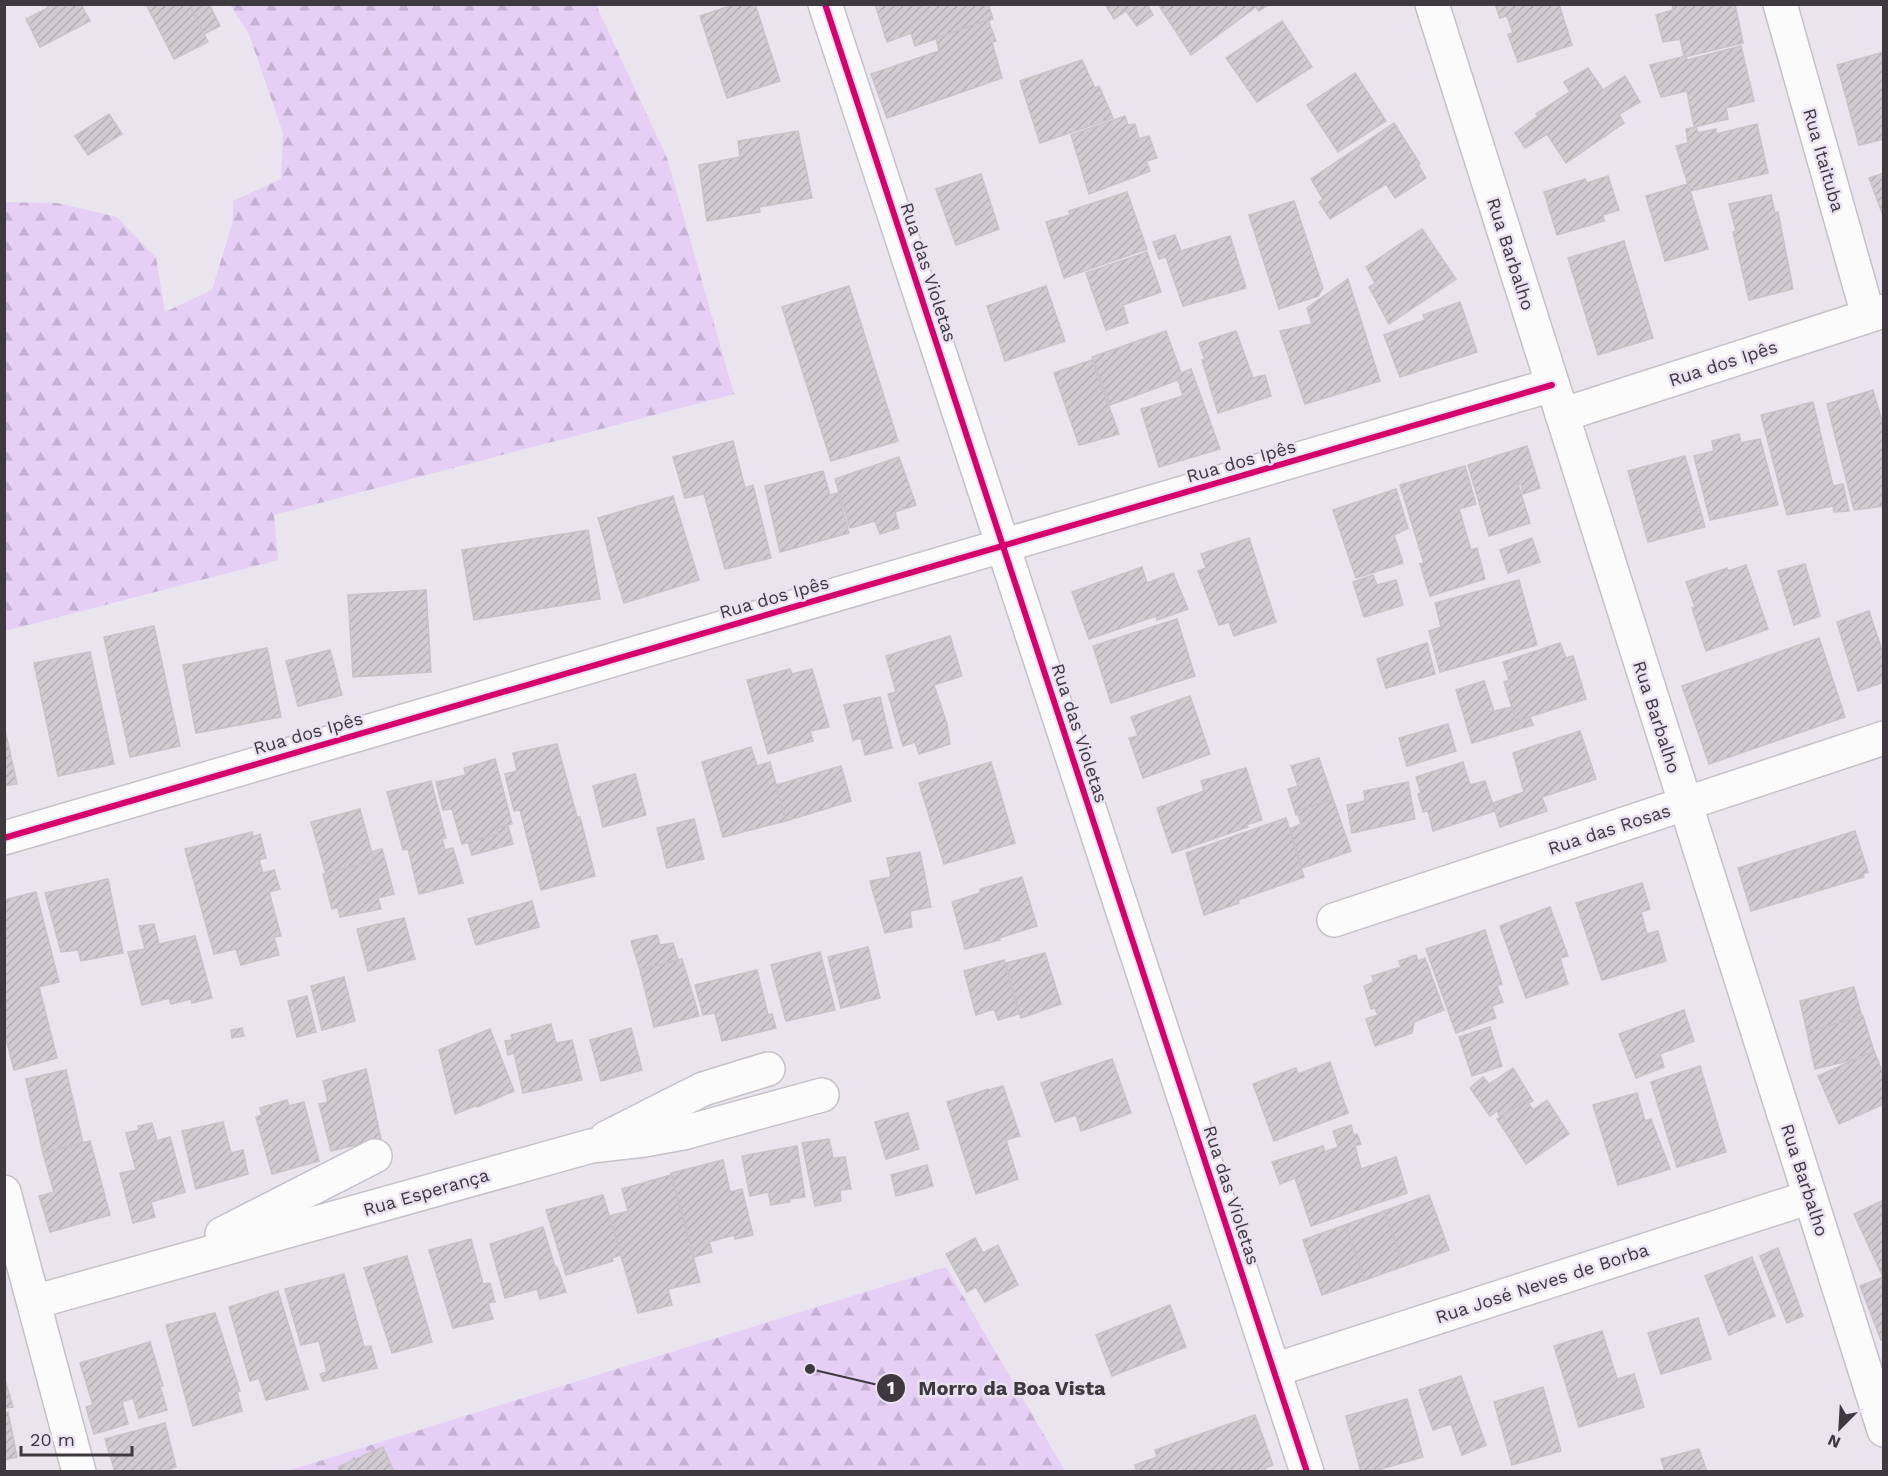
<svg xmlns="http://www.w3.org/2000/svg" width="1888" height="1476" font-family="'Work Sans',sans-serif">
<style>
.forest{fill:url(#forest-firs)}
.building{fill:url(#building-hatch);stroke:#c9c2c9;stroke-width:1.5}
.lines{fill:none;stroke-linecap:round;stroke-linejoin:round}
.street-casing{stroke:#c5c1c8;stroke-width:36}
.street{stroke:#fcfbfc;stroke-width:33}
.cycleway-casing{stroke:#eae1f1;stroke-width:10}
.cycleway{stroke:#d6006c;stroke-width:6}
.labels{text-anchor:middle;dominant-baseline:central;stroke-width:5;stroke-linejoin:round;paint-order:stroke}
.street-label{font-size:18px;fill:#3d393f;stroke:#eae1f1}
.leader{fill:none;stroke:#3d393f;stroke-width:2}
.callout-dot{fill:#3d393f;stroke:#eae1f1;stroke-width:2}
.mark-label{font-size:18px;text-anchor:middle;font-weight:bold;fill:#fff}
.callout-label{font-size:20px;text-anchor:middle;font-weight:bold;fill:#3d393f;stroke:#eae1f1;stroke-width:5;stroke-linejoin:round;paint-order:stroke}
</style>
<defs>
<pattern id="forest-firs" width="22" height="20" patternUnits="userSpaceOnUse" patternTransform="scale(1.5)"><rect width="22" height="20" fill="#e5cff5"/><path d="M5 1l3.5 6h-7zM16 11l3.5 6h-7z" fill="#c5b2d3"/></pattern>
<pattern id="building-hatch" width="6" height="6" patternUnits="userSpaceOnUse" patternTransform="scale(1.5)"><rect width="6" height="6" fill="#d2ccd2"/><path d="M-1 1l2-2M0 6l6-6M5 7l2-2" fill="none" stroke="#b5b0b5"/></pattern>
</defs>
<rect width="100%" height="100%" fill="#e9e4ee"/>
<g class="forest">
<path d="M230,5H596L667,158L734,394L274,515L278,560L5,631V202L57,203L117,217L156,258L165,312L212,290L233,221V201L281,179L283,133L249,34Z"/>
<path d="M946,1267L1065,1471L284,1472Z"/>
</g>
<g class="building">
<path d="M46,4H81L90,21L40,47L26,19L48,8Z"/>
<path d="M146,4H189L208,42L174,59Z"/>
<path d="M189,4H209L220,26L204,34Z"/>
<path d="M736,4H755L780,81L727,98L700,16Z"/>
<path d="M875,4H988L993,19L915,46L911,33L887,42Z"/>
<path d="M1105,4H1147L1153,15L1137,26L1126,11L1114,19Z"/>
<path d="M1158,4H1270L1259,11L1256,7L1191,55Z"/>
<path d="M1495,4H1559L1572,45L1518,62L1508,34L1513,33L1507,16L1500,18Z"/>
<path d="M1672,4H1735L1743,43L1684,57L1680,39L1663,42L1656,15L1673,10Z"/>
<path d="M988,20L996,41L992,42L1002,78L887,118L871,74L939,51L936,38Z"/>
<path d="M1282,21L1312,67L1257,102L1226,58Z"/>
<path d="M1741,46L1754,101L1726,108L1728,119L1694,127L1687,91L1661,97L1650,65L1686,56L1687,60Z"/>
<path d="M1884,52V139L1859,145L1837,65Z"/>
<path d="M1082,60L1095,88L1099,86L1113,118L1040,143L1020,81Z"/>
<path d="M1588,68L1603,90L1625,76L1640,102L1619,114L1624,123L1566,163L1547,134L1525,148L1515,133L1538,116L1536,114L1570,92L1564,82Z"/>
<path d="M1355,73L1386,121L1338,152L1307,105Z"/>
<path d="M109,114L122,134L88,155L75,136Z"/>
<path d="M1125,116L1128,125L1135,124L1139,139L1149,136L1157,158L1146,161L1150,171L1089,194L1071,135Z"/>
<path d="M1394,123L1420,164L1418,165L1426,178L1395,198L1386,184L1330,219L1319,202L1323,199L1311,179Z"/>
<path d="M1757,124L1768,173L1690,191L1676,146L1688,143L1686,129L1696,127L1698,133L1716,129V134Z"/>
<path d="M798,131L812,198L759,207L760,212L707,221L699,165L740,157L738,141Z"/>
<path d="M1884,173V218L1869,178Z"/>
<path d="M981,174L999,229L956,245L936,189Z"/>
<path d="M1608,176L1619,210L1603,215L1604,221L1557,235L1544,192L1585,179L1587,183Z"/>
<path d="M1688,184L1708,249L1665,261L1646,196Z"/>
<path d="M1127,192L1147,249L1064,278L1046,222L1070,215L1069,211Z"/>
<path d="M1771,195L1775,213L1778,212L1793,289L1749,300L1733,232L1736,231L1729,204Z"/>
<path d="M1294,201L1323,288L1318,296L1279,309L1249,215Z"/>
<path d="M1422,229L1456,279L1389,324L1369,287L1375,283L1366,267Z"/>
<path d="M1175,235L1181,251L1230,236L1246,288L1183,306L1166,257L1159,259L1153,242Z"/>
<path d="M1624,241L1653,338L1598,355L1568,258Z"/>
<path d="M1147,252L1161,292L1123,305L1128,323L1106,330L1086,273Z"/>
<path d="M1348,279L1380,381L1305,404L1280,331L1312,324L1307,308Z"/>
<path d="M849,286L898,441L831,461L782,307Z"/>
<path d="M1046,286L1065,341L1005,361L987,306Z"/>
<path d="M1460,302L1477,352L1400,377L1384,335L1425,320L1423,315Z"/>
<path d="M1166,331L1181,373L1191,369L1220,449L1159,467L1141,409L1183,396L1178,380L1110,405L1092,357Z"/>
<path d="M1236,331L1253,378L1265,375L1271,396L1218,413L1202,360H1205L1199,343Z"/>
<path d="M1092,360L1119,434L1079,445L1054,373Z"/>
<path d="M1873,390L1884,428V506L1854,510L1827,404Z"/>
<path d="M1813,402L1833,486L1843,484L1849,511L1834,512L1833,506L1787,515L1761,415Z"/>
<path d="M1739,434L1741,443L1760,439L1778,505L1710,520L1694,456L1714,451L1712,441Z"/>
<path d="M733,441L745,488L753,485L771,558L725,569L704,494L685,498L673,457Z"/>
<path d="M1527,446L1540,488L1523,494L1521,484H1518L1530,523L1489,536L1468,465Z"/>
<path d="M1685,456L1705,527L1648,542L1628,471Z"/>
<path d="M899,457L916,505L895,512L899,528L880,534L875,521L850,528L835,479Z"/>
<path d="M1465,466L1476,504L1459,509L1471,550L1477,548L1485,579L1430,596L1420,564L1424,563L1400,485Z"/>
<path d="M823,471L830,495L838,493L849,533L780,552L765,486Z"/>
<path d="M1396,489L1408,528L1394,535L1403,563L1356,578L1333,510Z"/>
<path d="M673,496L699,580L624,603L598,518Z"/>
<path d="M588,530L600,599L474,620L462,550Z"/>
<path d="M1249,538L1276,622L1234,636L1229,622L1219,625L1198,571L1206,568L1201,554Z"/>
<path d="M1532,538L1540,562L1508,573L1500,550Z"/>
<path d="M1805,564L1820,616L1794,625L1778,571Z"/>
<path d="M1746,565L1768,629L1706,651L1692,608L1695,607L1686,582L1727,568L1728,571Z"/>
<path d="M1142,567L1147,583L1173,573L1188,609L1157,620L1156,616L1089,639L1072,592Z"/>
<path d="M1373,575L1377,585L1396,580L1403,605L1364,617L1353,582Z"/>
<path d="M1519,580L1537,645L1440,672L1429,631L1441,627L1435,603Z"/>
<path d="M426,590L431,672L353,677L348,595Z"/>
<path d="M1869,611L1884,656V682L1858,691L1837,622Z"/>
<path d="M1177,619L1195,676L1111,703L1093,646Z"/>
<path d="M154,626L180,746L130,757L104,637Z"/>
<path d="M950,636L962,676L934,685L947,724L950,744L919,754L915,742L903,746L888,694L896,692L886,656Z"/>
<path d="M1819,638L1845,717L1709,764L1682,686Z"/>
<path d="M1427,643L1435,674L1386,688L1377,659Z"/>
<path d="M1560,643L1566,658L1573,656L1586,699L1516,721L1504,682L1509,680L1503,662Z"/>
<path d="M267,648L281,717L196,733L183,665Z"/>
<path d="M330,650L342,695L298,706L286,661Z"/>
<path d="M90,652L114,764L58,776L34,663Z"/>
<path d="M790,669L792,674L812,669L829,727L810,731L813,741L768,754L747,680Z"/>
<path d="M1484,681L1494,711L1512,707L1516,721L1530,717L1533,725L1472,743L1456,690Z"/>
<path d="M1190,696L1210,754L1143,778L1129,738L1138,736L1131,717Z"/>
<path d="M880,697L892,748L865,755L861,738L853,740L844,705Z"/>
<path d="M1448,724L1456,751L1407,766L1399,738Z"/>
<path d="M4,725L17,784L4,786Z"/>
<path d="M1580,731L1596,779L1542,797L1547,811L1500,827L1493,803L1524,792L1513,753Z"/>
<path d="M557,744L577,817H580L595,876L541,890L520,810L514,811L505,774L517,771L513,753Z"/>
<path d="M751,747L757,766L770,762L786,821L723,837L702,762Z"/>
<path d="M1319,758L1333,799L1297,811L1298,814L1296,815L1288,789L1298,786L1291,766Z"/>
<path d="M495,759L512,824L497,828L499,834L462,844L452,809L443,810L436,782L466,775L464,768Z"/>
<path d="M991,762L1015,843L944,864L919,783Z"/>
<path d="M1463,762L1470,785L1485,781L1495,811L1433,831L1428,811L1423,812L1418,794L1421,793L1416,777Z"/>
<path d="M841,766L851,801L786,821L776,785Z"/>
<path d="M1246,768L1262,820L1246,825L1248,827L1172,853L1157,808L1204,791L1201,781Z"/>
<path d="M635,774L646,815L603,827L593,786Z"/>
<path d="M431,781L446,838L442,839L445,850L453,848L463,883L419,894L408,849L403,850L387,792Z"/>
<path d="M1408,782L1415,819L1352,833L1347,805L1365,801L1364,791Z"/>
<path d="M1333,799L1351,851L1302,868L1290,829L1301,824L1297,811Z"/>
<path d="M360,809L374,861L326,874L311,822Z"/>
<path d="M1286,818L1304,877L1238,900L1239,903L1204,915L1186,853Z"/>
<path d="M694,819L704,859L667,868L657,828Z"/>
<path d="M508,826L513,844L472,855L468,842L499,834L497,828Z"/>
<path d="M1855,831L1868,872L1863,874L1864,877L1751,911L1738,868Z"/>
<path d="M252,832L253,837L260,834L266,858L259,860L263,873L274,870L280,889L269,892L281,936L274,937L279,955L241,965L236,949L214,954L185,849Z"/>
<path d="M382,849L394,894L378,898L381,909L340,917L338,907L332,909L323,874L374,861L371,852Z"/>
<path d="M920,852L931,907L910,911L912,927L885,933L870,881L891,877L887,858Z"/>
<path d="M1022,877L1037,926L999,938L1000,940L965,949L952,902L980,893V889Z"/>
<path d="M108,879L123,953L81,961L78,950L61,952L45,893Z"/>
<path d="M1642,883L1650,909L1641,912L1647,934L1658,931L1666,961L1602,980L1576,903Z"/>
<path d="M36,892L59,982L39,987L57,1058L14,1070L4,1031V900Z"/>
<path d="M532,901L539,927L476,945L468,919Z"/>
<path d="M1550,907L1568,956L1560,958L1568,984L1526,998L1500,926Z"/>
<path d="M404,918L415,959L368,971L357,929Z"/>
<path d="M154,924L159,944L195,936L212,998L192,1003L191,999L171,1004L169,998L142,1005L128,952L145,949L139,926Z"/>
<path d="M1485,930L1502,984L1497,986L1503,1002L1492,1006L1496,1018L1456,1033L1426,949Z"/>
<path d="M657,935L660,945L673,943L678,960L640,970L631,941Z"/>
<path d="M868,947L880,998L841,1008L828,957Z"/>
<path d="M820,952L835,1010L786,1021L771,965Z"/>
<path d="M1045,953L1061,1004L1021,1018L1006,963Z"/>
<path d="M1416,955L1418,961L1425,958L1444,1010L1414,1022L1412,1033L1375,1046L1366,1019L1378,1015L1375,1008L1371,1009L1364,986L1374,982L1372,976L1401,967L1399,961Z"/>
<path d="M682,959L699,1016L654,1027L640,970Z"/>
<path d="M1004,960L1019,1014L998,1020L994,1009L976,1015L964,971Z"/>
<path d="M757,970L768,1015L772,1014L776,1028L722,1041L715,1013L703,1015L695,985Z"/>
<path d="M344,977L355,1021L322,1030L311,986Z"/>
<path d="M1854,987L1862,1017L1807,1032L1800,1001Z"/>
<path d="M307,996L316,1032L297,1037L288,1001Z"/>
<path d="M1684,1010L1694,1041L1660,1054L1664,1067L1636,1078L1619,1034Z"/>
<path d="M1863,1016L1874,1051L1856,1059L1815,1069L1807,1032Z"/>
<path d="M551,1024L556,1043L572,1040L582,1080L523,1093L514,1053L508,1055L505,1041L513,1040L511,1035Z"/>
<path d="M1490,1027L1502,1066L1472,1076L1459,1037Z"/>
<path d="M242,1028L244,1036L232,1038L231,1030Z"/>
<path d="M631,1028L642,1070L601,1081L590,1040Z"/>
<path d="M490,1029L514,1091L477,1107V1105L455,1114L439,1050Z"/>
<path d="M1874,1051L1884,1076V1104L1839,1124L1818,1076Z"/>
<path d="M1112,1059L1131,1113L1081,1131L1076,1115L1055,1122L1041,1083Z"/>
<path d="M1330,1062L1348,1113L1274,1141L1253,1084L1296,1068L1298,1074Z"/>
<path d="M1700,1066L1726,1152L1677,1167L1651,1082Z"/>
<path d="M1513,1068L1533,1101L1529,1103L1526,1100L1500,1117L1497,1111L1490,1116L1470,1088L1483,1077L1489,1084Z"/>
<path d="M366,1069L381,1139L331,1151L319,1104L328,1102L323,1081Z"/>
<path d="M66,1070L83,1143L43,1153L26,1079Z"/>
<path d="M1003,1086L1020,1136L1006,1140L1018,1179L976,1194L947,1102L988,1089L989,1090Z"/>
<path d="M1637,1093L1645,1121L1651,1119L1670,1169L1618,1185L1593,1105Z"/>
<path d="M287,1100L289,1106L304,1102L319,1161L272,1174L256,1117L262,1115L260,1108Z"/>
<path d="M1526,1100L1533,1110L1547,1100L1569,1134L1526,1164L1497,1119Z"/>
<path d="M908,1113L919,1149L886,1159L875,1122Z"/>
<path d="M223,1122L231,1153L243,1150L248,1174L196,1189L182,1131Z"/>
<path d="M152,1123L157,1141L170,1137L185,1192L151,1202L155,1217L133,1223L120,1173L136,1170L126,1133L139,1130L138,1126Z"/>
<path d="M1351,1125L1354,1136L1357,1134L1361,1144L1355,1146L1361,1169L1396,1157L1407,1193L1311,1226L1295,1178L1280,1184L1272,1162L1323,1146L1325,1152L1338,1147L1333,1131Z"/>
<path d="M829,1139L833,1158L845,1157L851,1189L840,1190L841,1201L815,1206L802,1143Z"/>
<path d="M90,1141L110,1215L50,1232L39,1196L54,1192L43,1153Z"/>
<path d="M797,1146L805,1197L789,1199L790,1202L771,1205L768,1192L750,1196L742,1156Z"/>
<path d="M723,1160L730,1192L742,1189L753,1235L735,1239L734,1235L709,1242L712,1252L694,1257L671,1173Z"/>
<path d="M927,1165L933,1186L896,1196L891,1175Z"/>
<path d="M671,1175L700,1282L668,1289L672,1305L638,1313L609,1216L628,1211L622,1189Z"/>
<path d="M603,1195L621,1255L612,1258L613,1261L566,1275L546,1210Z"/>
<path d="M1429,1195L1449,1250L1404,1266L1384,1211Z"/>
<path d="M1884,1200V1277H1883L1854,1214Z"/>
<path d="M1384,1211L1404,1266L1365,1280L1345,1225Z"/>
<path d="M1345,1225L1365,1280L1322,1295L1303,1240Z"/>
<path d="M543,1227L555,1267H557L566,1292L540,1299L537,1289L505,1298L490,1244Z"/>
<path d="M975,1238L983,1253L998,1245L1018,1285L985,1302L976,1287L967,1292L946,1254Z"/>
<path d="M471,1239L483,1284L490,1283L495,1302L488,1303L493,1319L453,1328L429,1250Z"/>
<path d="M1778,1248L1803,1316L1787,1323L1760,1256Z"/>
<path d="M407,1256L432,1342L392,1353L364,1268Z"/>
<path d="M1752,1257L1775,1316L1729,1335L1705,1276Z"/>
<path d="M344,1274L364,1347L371,1346L377,1368L323,1381L320,1374L327,1372L319,1341L301,1345L285,1289Z"/>
<path d="M1883,1277L1884,1339L1881,1340L1860,1286Z"/>
<path d="M278,1291L308,1389L266,1400L259,1378L250,1381L229,1307Z"/>
<path d="M1170,1305L1186,1347L1112,1376L1096,1335Z"/>
<path d="M215,1313L240,1391H237L242,1411L193,1426L166,1325Z"/>
<path d="M1698,1318L1711,1359L1661,1374L1648,1333Z"/>
<path d="M1602,1331L1617,1379L1634,1374L1644,1407L1579,1427L1554,1346Z"/>
<path d="M150,1342L163,1386H160L167,1410L139,1418L133,1398L122,1402L128,1424L94,1434L86,1407L93,1405L80,1363Z"/>
<path d="M4,1376L13,1407L4,1408Z"/>
<path d="M1461,1376L1486,1445L1462,1455L1451,1424L1433,1430L1419,1390Z"/>
<path d="M1543,1387L1561,1451L1512,1465L1494,1402Z"/>
<path d="M1407,1399L1423,1457L1371,1472H1361L1346,1416Z"/>
<path d="M8,1412L17,1457L4,1460V1413Z"/>
<path d="M1255,1415L1273,1465L1265,1468L1266,1472H1137L1135,1465L1157,1457L1155,1450Z"/>
<path d="M165,1423L176,1467L162,1472H115L105,1439Z"/>
<path d="M383,1447L394,1472H340L338,1467Z"/>
<path d="M1699,1449L1707,1472H1665L1661,1459Z"/>
</g>
<g class="lines">
<g class="street-casing">
<g id="street">
<path d="M825,4L1307,1472"/>
<path d="M1432,4L1884,1430"/>
<path d="M1780,4L1868,315"/>
<path d="M1562,415L1884,311"/>
<path d="M4,838L1552,385"/>
<path d="M1334,920L1884,738"/>
<path d="M606,1138L703,1089L768,1069"/>
<path d="M4,1192L79,1472"/>
<path d="M222,1234L375,1156"/>
<path d="M34,1302L591,1146L644,1140L683,1133L822,1095"/>
<path d="M1274,1370L1810,1197"/>
</g>
</g>
<use href="#street" class="street"/>
<g class="cycleway-casing">
<g id="cycleway">
<path d="M825,4L1307,1472"/>
<path d="M4,838L1552,385"/>
</g>
</g>
<use href="#cycleway" class="cycleway"/>
</g>
<g class="labels">
<g class="street-label">
<text transform="translate(1824 160) rotate(74)">Rua Itaituba</text>
<text transform="translate(1511 254) rotate(72)">Rua Barbalho</text>
<text transform="translate(929 272) rotate(72)">Rua das Violetas</text>
<text transform="translate(1723 363) rotate(-18)">Rua dos Ipês</text>
<text transform="translate(1241 461) rotate(-16)">Rua dos Ipês</text>
<text transform="translate(774 597) rotate(-16)">Rua dos Ipês</text>
<text transform="translate(1657 717) rotate(72)">Rua Barbalho</text>
<text transform="translate(308 733) rotate(-16)">Rua dos Ipês</text>
<text transform="translate(1080 733) rotate(72)">Rua das Violetas</text>
<text transform="translate(1609 829) rotate(-18)">Rua das Rosas</text>
<text transform="translate(1805 1180) rotate(72)">Rua Barbalho</text>
<text transform="translate(426 1192) rotate(-16)">Rua Esperança</text>
<text transform="translate(1232 1195) rotate(72)">Rua das Violetas</text>
<text transform="translate(1542 1283) rotate(-18)">Rua José Neves de Borba</text>
</g>
</g>
<path class="leader" d="M810 1369L891 1388"/>
<g class="callout-dot">
<circle cx="810" cy="1369" r="6"/>
<circle cx="891" cy="1388" r="15"/>
</g>
<g class="mark-label">
<text x="891" y="1394">1</text>
</g>
<g class="callout-label">
<text x="1012" y="1395">Morro da Boa Vista</text>
</g>
<rect width="1888" height="1476" fill="none" stroke="#3d393f" stroke-width="12"/>
<g transform="translate(1840 1428) rotate(204)" stroke="#eae1f1" stroke-width="4.5" paint-order="stroke">
<path d="M0-4.5L10 22L0 15L-10 22Z" fill="#3d393f"/>
<text y="-9" font-size="16" font-weight="bold" text-anchor="middle" fill="#3d393f">N</text>
</g>
<path d="M21 1446v9h111v-9" fill="none" stroke="#3d393f" stroke-width="3"/>
<text x="30" y="1446" font-size="18" fill="#3d393f" stroke="#eae1f1" stroke-width="4.5" paint-order="stroke">20 m</text>
</svg>
